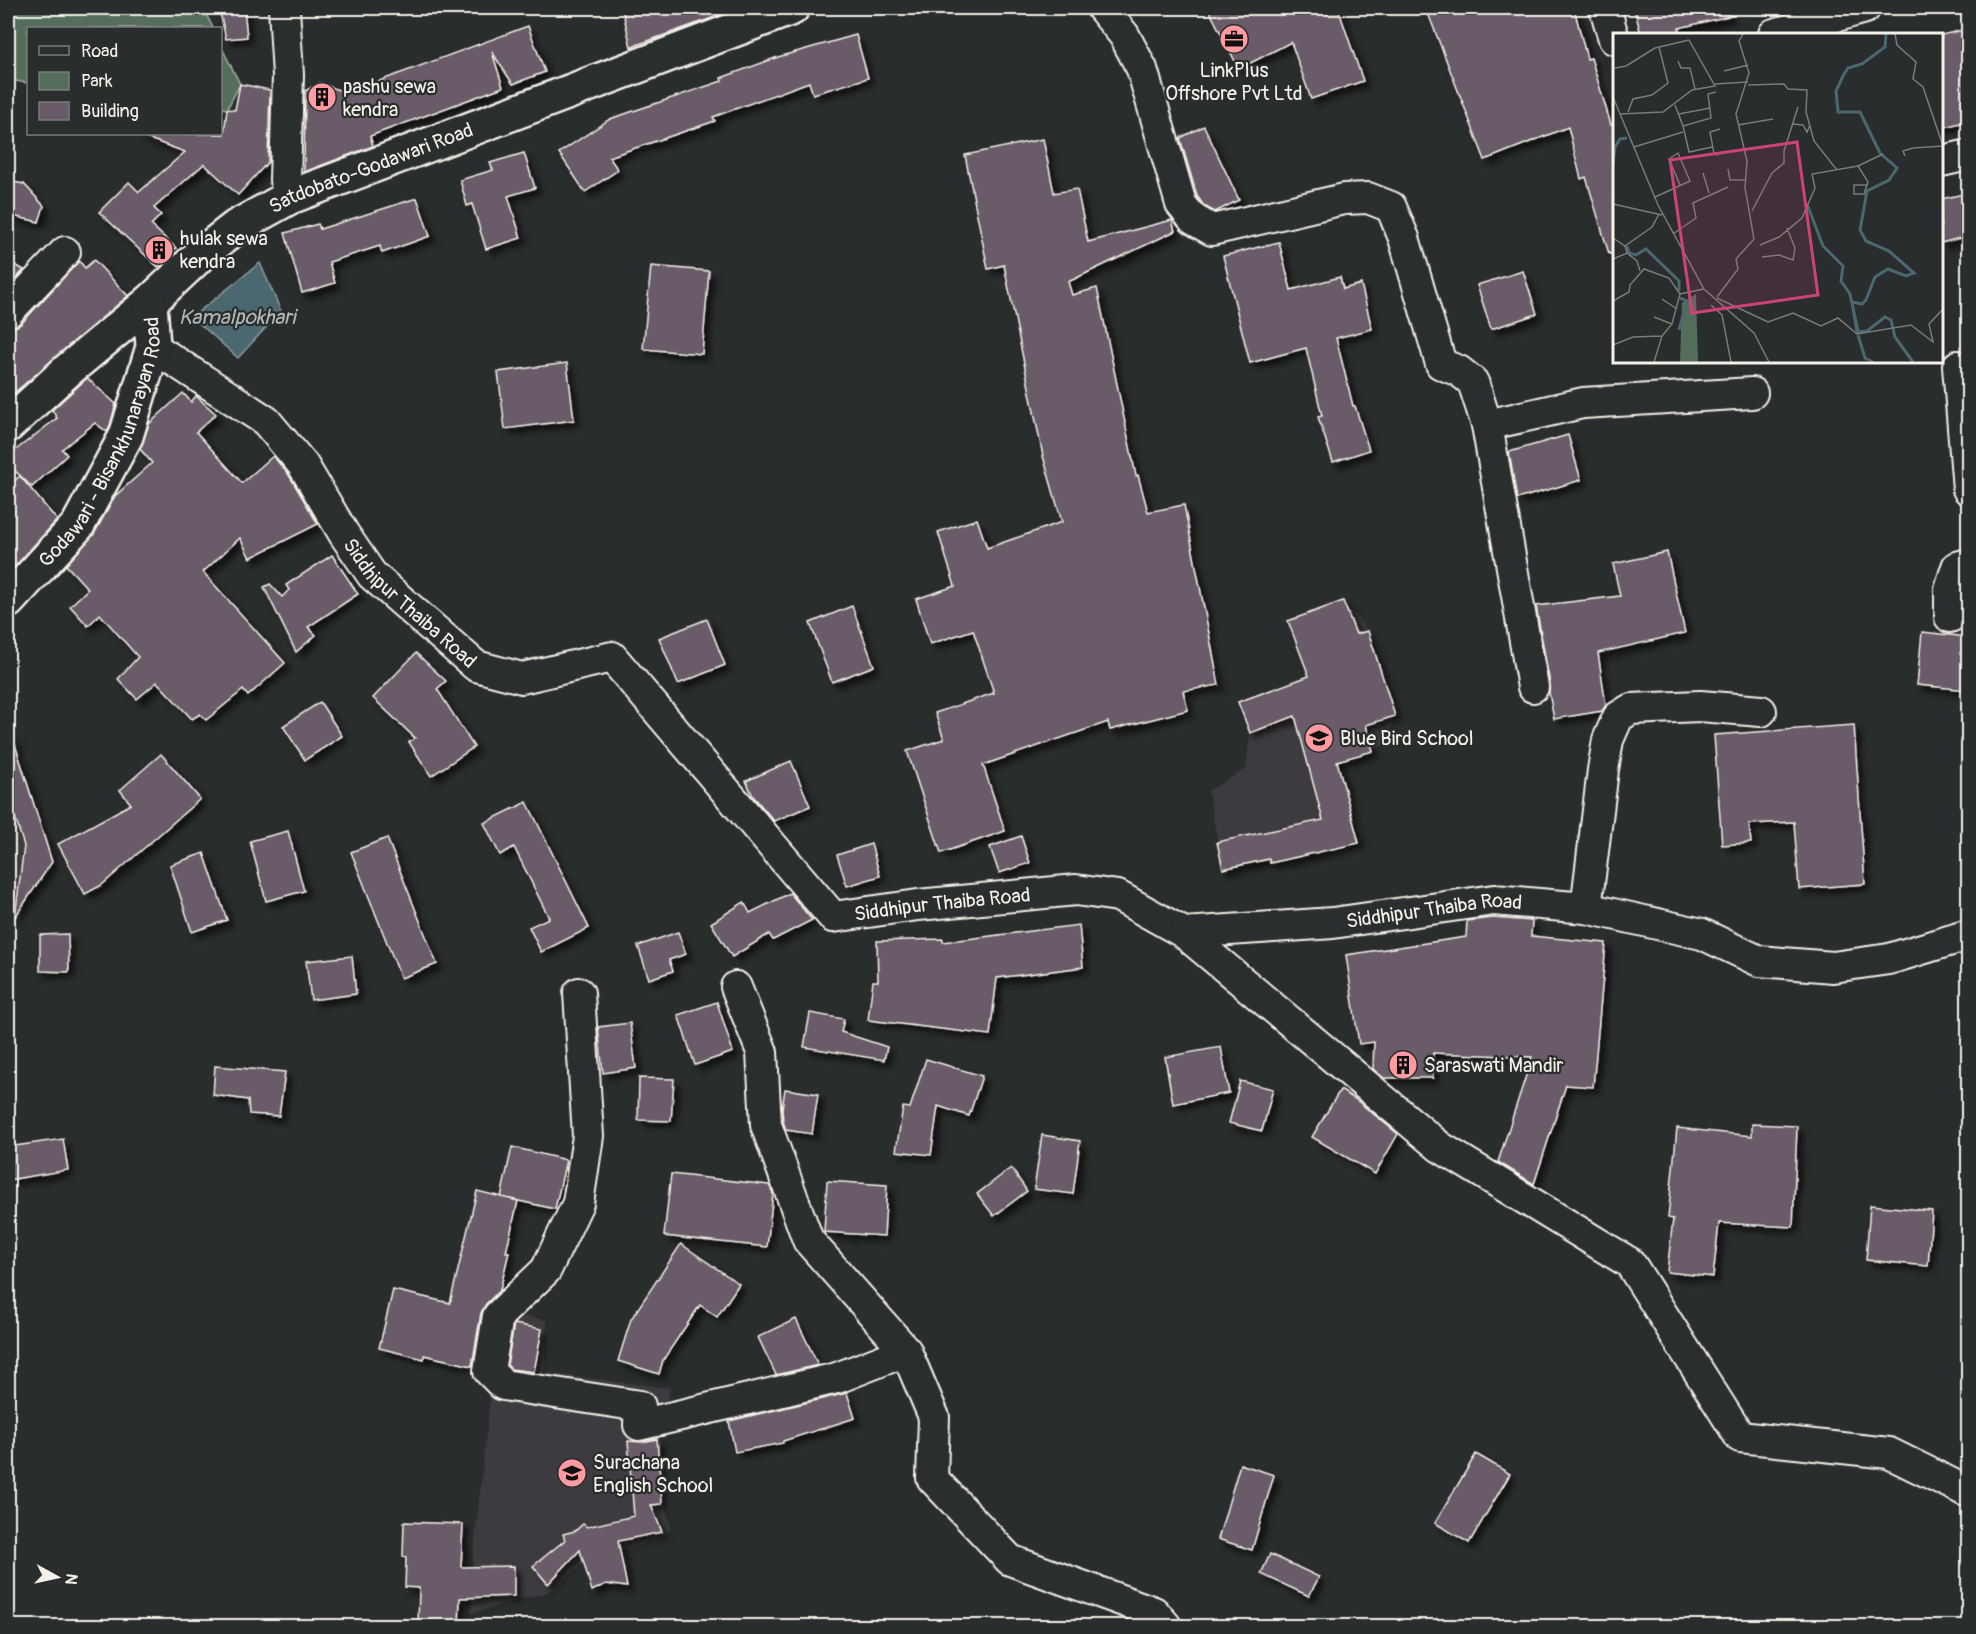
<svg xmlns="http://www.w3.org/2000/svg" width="1976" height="1634" font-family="Pangolin,sans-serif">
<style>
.built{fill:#3d3b3f}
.green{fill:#556e5c;stroke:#a4b0a2;stroke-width:1.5}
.water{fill:#4b676f;stroke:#8f9e9f;stroke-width:1.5}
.building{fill:#695b68;stroke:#f4f1e8;stroke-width:1.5;filter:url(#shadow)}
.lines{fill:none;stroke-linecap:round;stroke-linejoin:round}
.street-casing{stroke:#f4f1e8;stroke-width:34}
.secondary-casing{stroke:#f4f1e8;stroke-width:38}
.street{stroke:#2a2d2e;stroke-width:30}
.secondary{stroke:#2a2d2e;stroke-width:33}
.labels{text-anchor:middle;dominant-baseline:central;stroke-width:4.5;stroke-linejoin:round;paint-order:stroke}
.poi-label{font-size:20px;fill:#f4f1e8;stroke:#2a2d2e;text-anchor:start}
.street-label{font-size:20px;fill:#f4f1e8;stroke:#2a2d2e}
.water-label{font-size:21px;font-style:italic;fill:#b0bab8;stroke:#2a2d2e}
.inset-river{fill:none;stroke:#4b676f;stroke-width:3}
.inset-road{fill:none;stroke:#7b7b78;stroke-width:1.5}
.view{fill:#cc4377;fill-opacity:0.15;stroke:#cc4377;stroke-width:3}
.inset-edge{fill:none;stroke:#f4f1e8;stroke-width:3}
</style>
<defs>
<filter id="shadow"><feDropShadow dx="5.5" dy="5.5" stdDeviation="3" flood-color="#0009"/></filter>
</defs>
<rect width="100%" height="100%" fill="#2a2d2e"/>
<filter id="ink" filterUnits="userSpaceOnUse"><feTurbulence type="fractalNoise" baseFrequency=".0167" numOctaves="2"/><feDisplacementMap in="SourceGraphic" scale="12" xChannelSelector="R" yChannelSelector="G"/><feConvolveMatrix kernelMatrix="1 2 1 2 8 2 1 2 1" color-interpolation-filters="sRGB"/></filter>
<g filter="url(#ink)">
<g class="built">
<path d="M1343,601L1368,631L1395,716L1387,743L1373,751L1337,761L1359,843L1270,863L1254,862L1223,869L1208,791L1246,769L1250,733L1238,702L1313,674L1299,650L1288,621Z"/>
<path d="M8,751H17L30,894L15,906H8Z"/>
<path d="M507,1314L547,1320L544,1373L670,1388L660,1440L665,1505L671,1529L663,1538L585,1562L556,1588L547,1592L472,1613L473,1558L492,1379Z"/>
</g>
<g class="green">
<path d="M8,8H203L213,28H28V83L8,80Z"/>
<path d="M220,44L240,84L227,109L221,108Z"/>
</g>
<path class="water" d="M260,263L281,311L238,358L192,317Z"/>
<g class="building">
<path d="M219,8H244L247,37L226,39Z"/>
<path d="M622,8H740L631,47Z"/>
<path d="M1208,8H1338L1363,81L1311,99L1291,42L1239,69Z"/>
<path d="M1426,8H1574L1587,59L1591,58L1611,125L1614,124V254H1609L1586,177L1581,179L1568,127L1485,160Z"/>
<path d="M1634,8H1728L1729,16L1679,28L1681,34H1641Z"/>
<path d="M528,26L545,72L513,84L492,52L503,87L370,136L373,146L304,172L305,91L320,83L347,93Z"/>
<path d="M1968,29V121L1941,128V35Z"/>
<path d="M856,35L868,78L813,94L809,82L713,117L715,121L609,157L618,170L585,192L559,153L610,119L722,81L721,78L778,57Z"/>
<path d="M240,84L270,90L268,162L238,195L204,164L154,208L161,215L151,225L176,248L158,267L99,212L129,182L139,192L185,152L141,136L142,134H224L227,109L235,110Z"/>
<path d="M1204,126L1239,200L1215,212L1204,206L1197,196L1180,138Z"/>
<path d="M1043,139L1054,193L1077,189L1088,242L1172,220L1175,231L1068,282L1072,295L1097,288L1136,476L1138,475L1148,512L1184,505L1219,685L1183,691L1188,710L1110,730L1108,722L983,765L1005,831L941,853L907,751L944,739L935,713L994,693L973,630L930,644L916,599L955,586L938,532L977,519L987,548L1062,522L1043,456L1004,265L988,269L965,155Z"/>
<path d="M524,153L535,188L508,196L521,238L486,249L472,204L467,206L460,180L493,170L490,163Z"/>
<path d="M8,181L24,184L44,206L39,222L8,215Z"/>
<path d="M1968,193V236L1941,243V199Z"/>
<path d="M417,198L430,236L382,253L380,246L329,262L335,283L302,293L285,233L318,224L320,229Z"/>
<path d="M1279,242L1291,290L1340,277L1343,289L1361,284L1372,329L1336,338L1353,406H1355L1369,450L1333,462L1318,417L1322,416L1306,348L1250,363L1223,256Z"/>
<path d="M94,260L128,296L8,398V329L13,328L21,324L79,261L85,268Z"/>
<path d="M8,261L24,270L8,287Z"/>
<path d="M651,266L709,271L702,354L643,349Z"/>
<path d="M1523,271L1537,314L1491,329L1477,285Z"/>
<path d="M567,363L574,420L505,429L498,372Z"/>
<path d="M87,378L116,404L109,429L107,432L95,423L62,449L67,455L32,487L8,464V456L57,418L52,410Z"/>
<path d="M183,393L191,402L196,396L216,414L196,432L242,483L273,456L289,475L318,524L250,558L240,538L203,572L285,663L248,696L243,690L206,720L200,714L192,719L157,682L137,699L118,679L138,657L100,614L88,626L70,606L88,589L66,565L94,534L115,496L152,463L140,449L149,424Z"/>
<path d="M1568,435L1581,480L1517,499L1509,452Z"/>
<path d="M20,476L57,520L8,574V486Z"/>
<path d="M1667,552L1685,633L1598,653L1606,705L1602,711L1554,719L1549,693L1550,684L1536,606L1620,596L1613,564Z"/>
<path d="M332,555L358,594L308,627L316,635L296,652L264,587L270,584L282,597L289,590L286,585Z"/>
<path d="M1343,601L1356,634L1368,631L1395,716L1366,725L1373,751L1337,761L1359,843L1270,863L1269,859L1223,869L1217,842L1323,820L1295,716L1250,733L1238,702L1309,676L1288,621Z"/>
<path d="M852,606L874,666L832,682L810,623Z"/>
<path d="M707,619L725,665L678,684L659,638Z"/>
<path d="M1922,632L1968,637V690L1917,685Z"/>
<path d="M416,653L446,681L437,689L474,747L431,776L409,742L415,738L373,698Z"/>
<path d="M320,702L342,736L305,760L283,726Z"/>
<path d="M1854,725L1865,884L1799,889L1794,822L1749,824L1751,843L1722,845L1714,735Z"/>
<path d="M8,738H13L52,862L15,917L24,846L8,795Z"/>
<path d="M161,754L200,799L102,885L85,894L58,844L131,804L120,790Z"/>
<path d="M791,761L810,806L774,821L753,796L746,781Z"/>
<path d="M527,802L589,928L541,952L529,927L549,918L514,847L500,855L484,823Z"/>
<path d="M288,831L304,891L266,901L250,841Z"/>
<path d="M1021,836L1030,863L999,873L990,847Z"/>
<path d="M387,838L437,964L401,978L351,852Z"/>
<path d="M871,844L880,876L847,886L837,855Z"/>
<path d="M204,853L227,920L192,932L170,865Z"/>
<path d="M790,893L812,920L773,940L769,934L732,957L711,923L744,902L750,913Z"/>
<path d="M1493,918L1532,921L1531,936L1606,943L1593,1087L1566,1085L1534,1184L1498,1162L1532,1057L1433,1053V1078H1384L1373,1069L1374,1042L1359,1044L1346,955L1466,937L1467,921Z"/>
<path d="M1079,925L1083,967L997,978L990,1035L868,1020L873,981H878L877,941L943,939V942Z"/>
<path d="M678,932L686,954L669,960L673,971L649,979L638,946Z"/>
<path d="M68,934L69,972L40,971V935Z"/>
<path d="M352,956L356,994L311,1000L306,961Z"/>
<path d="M717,1002L733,1052L695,1065L678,1015Z"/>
<path d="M810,1013L844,1019L841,1032L887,1047L884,1060L804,1047Z"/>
<path d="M630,1023L636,1068L603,1073L598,1027Z"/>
<path d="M1221,1047L1229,1093L1173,1104L1165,1057Z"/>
<path d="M926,1059L982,1076L969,1116L938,1106L931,1155L896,1151L903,1107L910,1108Z"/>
<path d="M215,1066L285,1072L279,1116L249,1114L248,1100L213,1095Z"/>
<path d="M639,1078L674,1079L671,1121L638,1120Z"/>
<path d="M1240,1081L1273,1089L1262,1131L1229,1123Z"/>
<path d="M785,1089L818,1094L812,1134L786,1130L783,1121L782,1109Z"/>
<path d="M1340,1090L1355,1099L1398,1134L1375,1174L1312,1137Z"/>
<path d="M1752,1124L1797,1126L1793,1227L1719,1223L1713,1277L1667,1272L1673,1219L1668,1218L1677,1128L1752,1136Z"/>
<path d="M1042,1135L1080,1141L1073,1194L1034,1189Z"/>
<path d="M63,1139L68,1170L8,1180V1147Z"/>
<path d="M512,1147L566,1160L555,1209L501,1197Z"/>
<path d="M1011,1168L1027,1191L994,1216L977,1194Z"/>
<path d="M671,1174L769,1185L773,1193L767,1247L664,1236Z"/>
<path d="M827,1181L887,1185L884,1236L824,1232Z"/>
<path d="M477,1191L518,1201L506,1252H509L500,1290L486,1304L481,1313L472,1366L424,1355V1359L379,1348L393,1290L450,1303Z"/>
<path d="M1870,1205L1932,1211L1928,1266L1866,1260Z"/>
<path d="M681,1244L739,1284L717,1317L700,1305L663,1360L659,1374L618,1361L631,1319Z"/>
<path d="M796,1319L818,1365L776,1375L758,1337Z"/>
<path d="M514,1324L542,1329L534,1372L511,1369L507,1365Z"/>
<path d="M847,1393L855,1418L783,1441V1443L735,1452L729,1421Z"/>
<path d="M657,1439L662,1504L651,1505L662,1532L618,1541L627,1587L606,1584L592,1591L580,1550L548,1584L533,1566L565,1540L563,1534L575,1531L583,1524L587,1527L634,1516L628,1441L642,1442Z"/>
<path d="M1476,1454L1510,1474L1469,1543L1435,1523Z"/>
<path d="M1240,1464L1274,1475L1252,1550L1218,1539Z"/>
<path d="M404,1522L463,1524L461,1567L514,1566V1596L460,1598L459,1626H418L419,1588L405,1587L406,1558L403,1557Z"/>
<path d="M1270,1554L1319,1577L1309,1596L1261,1574Z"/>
</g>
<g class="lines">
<g class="street-casing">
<g id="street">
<path d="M284,8L288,75L285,180L290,197"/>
<path d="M1102,8L1124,35L1142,69L1181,204L1193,219L1212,230L1344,199L1368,198L1391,207L1404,238L1441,364L1459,371L1473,382L1487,425L1533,687"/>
<path d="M1605,8L1614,39"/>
<path d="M1774,34L1865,8"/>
<path d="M1942,161L1968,155"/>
<path d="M8,312L65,252"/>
<path id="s1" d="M153,347L266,421L303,465L344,534L372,575L476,666L522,678L612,657L833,917L918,905L1076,890L1118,896L1184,933L1333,923L1494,900L1586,908L1702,934L1759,961L1833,967L1889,959L1968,935"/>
<path d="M1958,366L1968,489"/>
<path d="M1487,425L1583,403L1752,393"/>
<path d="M1950,617V589L1957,567L1968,564"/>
<path d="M1586,908L1603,770L1608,740L1618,717L1631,709L1700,706L1761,711"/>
<path d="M1184,933L1440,1147L1630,1263L1740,1437L1889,1453L1968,1492"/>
<path d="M736,987L762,1052L766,1125L808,1240L906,1351L934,1417L932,1478L1010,1560L1154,1612L1166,1626"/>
<path d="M579,993L588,1136L578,1203L546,1270L498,1316L489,1371L503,1385L640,1406L639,1425L837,1378L906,1351"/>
</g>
</g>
<g class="secondary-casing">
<g id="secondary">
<path id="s2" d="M8,425L68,370L150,302L199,256L236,227L290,197L792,8"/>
<path id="s3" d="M8,601L78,525L126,436L153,347L150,302"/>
</g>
</g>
<use href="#street" class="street"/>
<use href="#secondary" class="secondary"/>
</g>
</g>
<defs>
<g id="office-disc" transform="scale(1.5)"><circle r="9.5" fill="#ff9aa2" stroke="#2a2d2e"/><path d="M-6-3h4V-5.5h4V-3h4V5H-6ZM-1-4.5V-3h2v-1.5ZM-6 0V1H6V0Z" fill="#111"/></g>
<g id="building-disc" transform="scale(1.5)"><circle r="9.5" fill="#ff9aa2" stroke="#2a2d2e"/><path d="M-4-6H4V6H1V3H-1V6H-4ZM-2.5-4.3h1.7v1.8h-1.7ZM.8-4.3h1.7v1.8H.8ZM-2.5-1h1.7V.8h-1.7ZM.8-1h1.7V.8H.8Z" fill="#111"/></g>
<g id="school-disc" transform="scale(1.5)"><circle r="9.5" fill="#ff9aa2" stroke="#2a2d2e"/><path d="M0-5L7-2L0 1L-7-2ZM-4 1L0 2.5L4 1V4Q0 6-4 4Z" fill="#111"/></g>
</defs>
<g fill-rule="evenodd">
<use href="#office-disc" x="1234" y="39"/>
<use href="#building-disc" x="322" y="97"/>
<use href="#building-disc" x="159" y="250"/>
<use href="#school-disc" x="1319" y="738"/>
<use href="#building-disc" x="1403" y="1065"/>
<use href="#school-disc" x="572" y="1473"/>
</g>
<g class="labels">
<g class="poi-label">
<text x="1234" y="70" text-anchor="middle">LinkPlus<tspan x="1234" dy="23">Offshore Pvt Ltd</tspan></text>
<text x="343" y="86">pashu sewa<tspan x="343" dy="23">kendra</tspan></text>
<text x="180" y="238">hulak sewa<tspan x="180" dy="23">kendra</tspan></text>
<text x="1340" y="738">Blue Bird School</text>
<text x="1424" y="1065">Saraswati Mandir</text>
<text x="593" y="1462">Surachana<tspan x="593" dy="23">English School</tspan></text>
</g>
<g class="street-label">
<text stroke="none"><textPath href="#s2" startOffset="450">Satdobato-Godawari Road</textPath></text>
<text stroke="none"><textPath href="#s3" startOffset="189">Godawari - Bisankhunarayan Road</textPath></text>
<text stroke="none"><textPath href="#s1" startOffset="369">Siddhipur Thaiba Road</textPath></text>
<text stroke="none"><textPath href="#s1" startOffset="1052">Siddhipur Thaiba Road</textPath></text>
<text stroke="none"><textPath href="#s1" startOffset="1556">Siddhipur Thaiba Road</textPath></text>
</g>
<g class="water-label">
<text x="237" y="317">Kamalpokhari</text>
</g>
</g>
<g transform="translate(1613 33)">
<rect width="330" height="330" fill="#2a2d2e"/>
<path d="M83,261L85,329H67L69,270Z" fill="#556e5c"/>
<path class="inset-river" d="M273,1L272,14L249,31L235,35L230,43L223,58L225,79H247L267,120L284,135L276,147L254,158L247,197L253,208L276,218L301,240L293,243L275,236L262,244L253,267L249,271L239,269L244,299L254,298L272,284L278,287L282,304L300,329M0,132L2,114L7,106L14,105M194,171L210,213L230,233L228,248L237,261L245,298M14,213L16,220L23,222L33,216L66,248V258M66,297L74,268L67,265M245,302L252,325L260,329"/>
<path class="inset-road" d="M282,1L284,12L303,29L300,46L310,54L330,113M65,28L68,35H77L82,56M2,35L13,33L42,15L76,7M111,38L135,32M102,51L135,49M135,52L171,51L175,56L194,57L193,79L201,108L224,137M0,64L45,172L91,256L141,300L156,329M62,72L70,93M15,79L20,66L39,62L55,50L46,14M7,81L50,79L79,57L102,53L76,7M66,81L97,75M180,91L190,92L194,99L197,92M125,92L160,86M21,114L70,99M99,114L76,119L70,93L98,85L95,61L103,59M105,122L101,121L97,99L107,96M292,123L290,118L300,115L330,113M245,133L255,149L251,161H241V152H254M115,136L117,147H132M90,140L96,160M42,164L77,148L65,120L56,126L67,152M0,171L49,182M139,178L159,140L171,130V118L185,74M60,201L83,185L80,170L115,154M0,205L12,213L14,220M147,212L166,204L189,185L202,155L199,141L245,133L270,121M12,213L39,194L46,181M149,224L166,222L180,227L182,215L174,195M0,226L14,220L24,228L27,238M104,264L125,236L123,226L141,206L132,155L134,128L123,81L136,40L126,8L130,1M104,265L155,289L180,280L208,293L225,285L244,301L298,292L320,309L316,291L330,276M49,266L64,276M0,268L16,259L17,252L31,236L56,245L67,261M98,272L109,282L118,329M41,284L59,291M0,312L20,304L49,303M41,329L49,303L59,291L67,261L91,256"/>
<path class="view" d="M184,109L205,262L79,280L57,127Z"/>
<rect width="330" height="330" class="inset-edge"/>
</g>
<rect width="1976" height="1634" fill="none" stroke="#2a2d2e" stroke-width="30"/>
<rect x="15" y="15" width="1946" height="1604" fill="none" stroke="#f4f1e8" stroke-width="2" filter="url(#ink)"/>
<rect x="27" y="27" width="195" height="108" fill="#2a2d2e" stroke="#7b7b78" stroke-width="1.5"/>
<rect x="39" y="46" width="30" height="9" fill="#2a2d2e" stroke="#7b7b78" stroke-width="1.5"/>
<text x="81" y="57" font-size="18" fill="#f4f1e8">Road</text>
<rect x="39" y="72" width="30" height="18" fill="#556e5c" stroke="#7b7b78" stroke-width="1.5"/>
<text x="81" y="87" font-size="18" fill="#f4f1e8">Park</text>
<rect x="39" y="102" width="30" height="18" fill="#695b68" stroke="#7b7b78" stroke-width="1.5"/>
<text x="81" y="117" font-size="18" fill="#f4f1e8">Building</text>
<g transform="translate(57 1577) rotate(98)" stroke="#2a2d2e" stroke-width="4.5" paint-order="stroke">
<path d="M0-4.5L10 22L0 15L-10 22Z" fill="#f4f1e8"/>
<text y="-9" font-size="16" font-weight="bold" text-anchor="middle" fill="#f4f1e8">N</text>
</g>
</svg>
